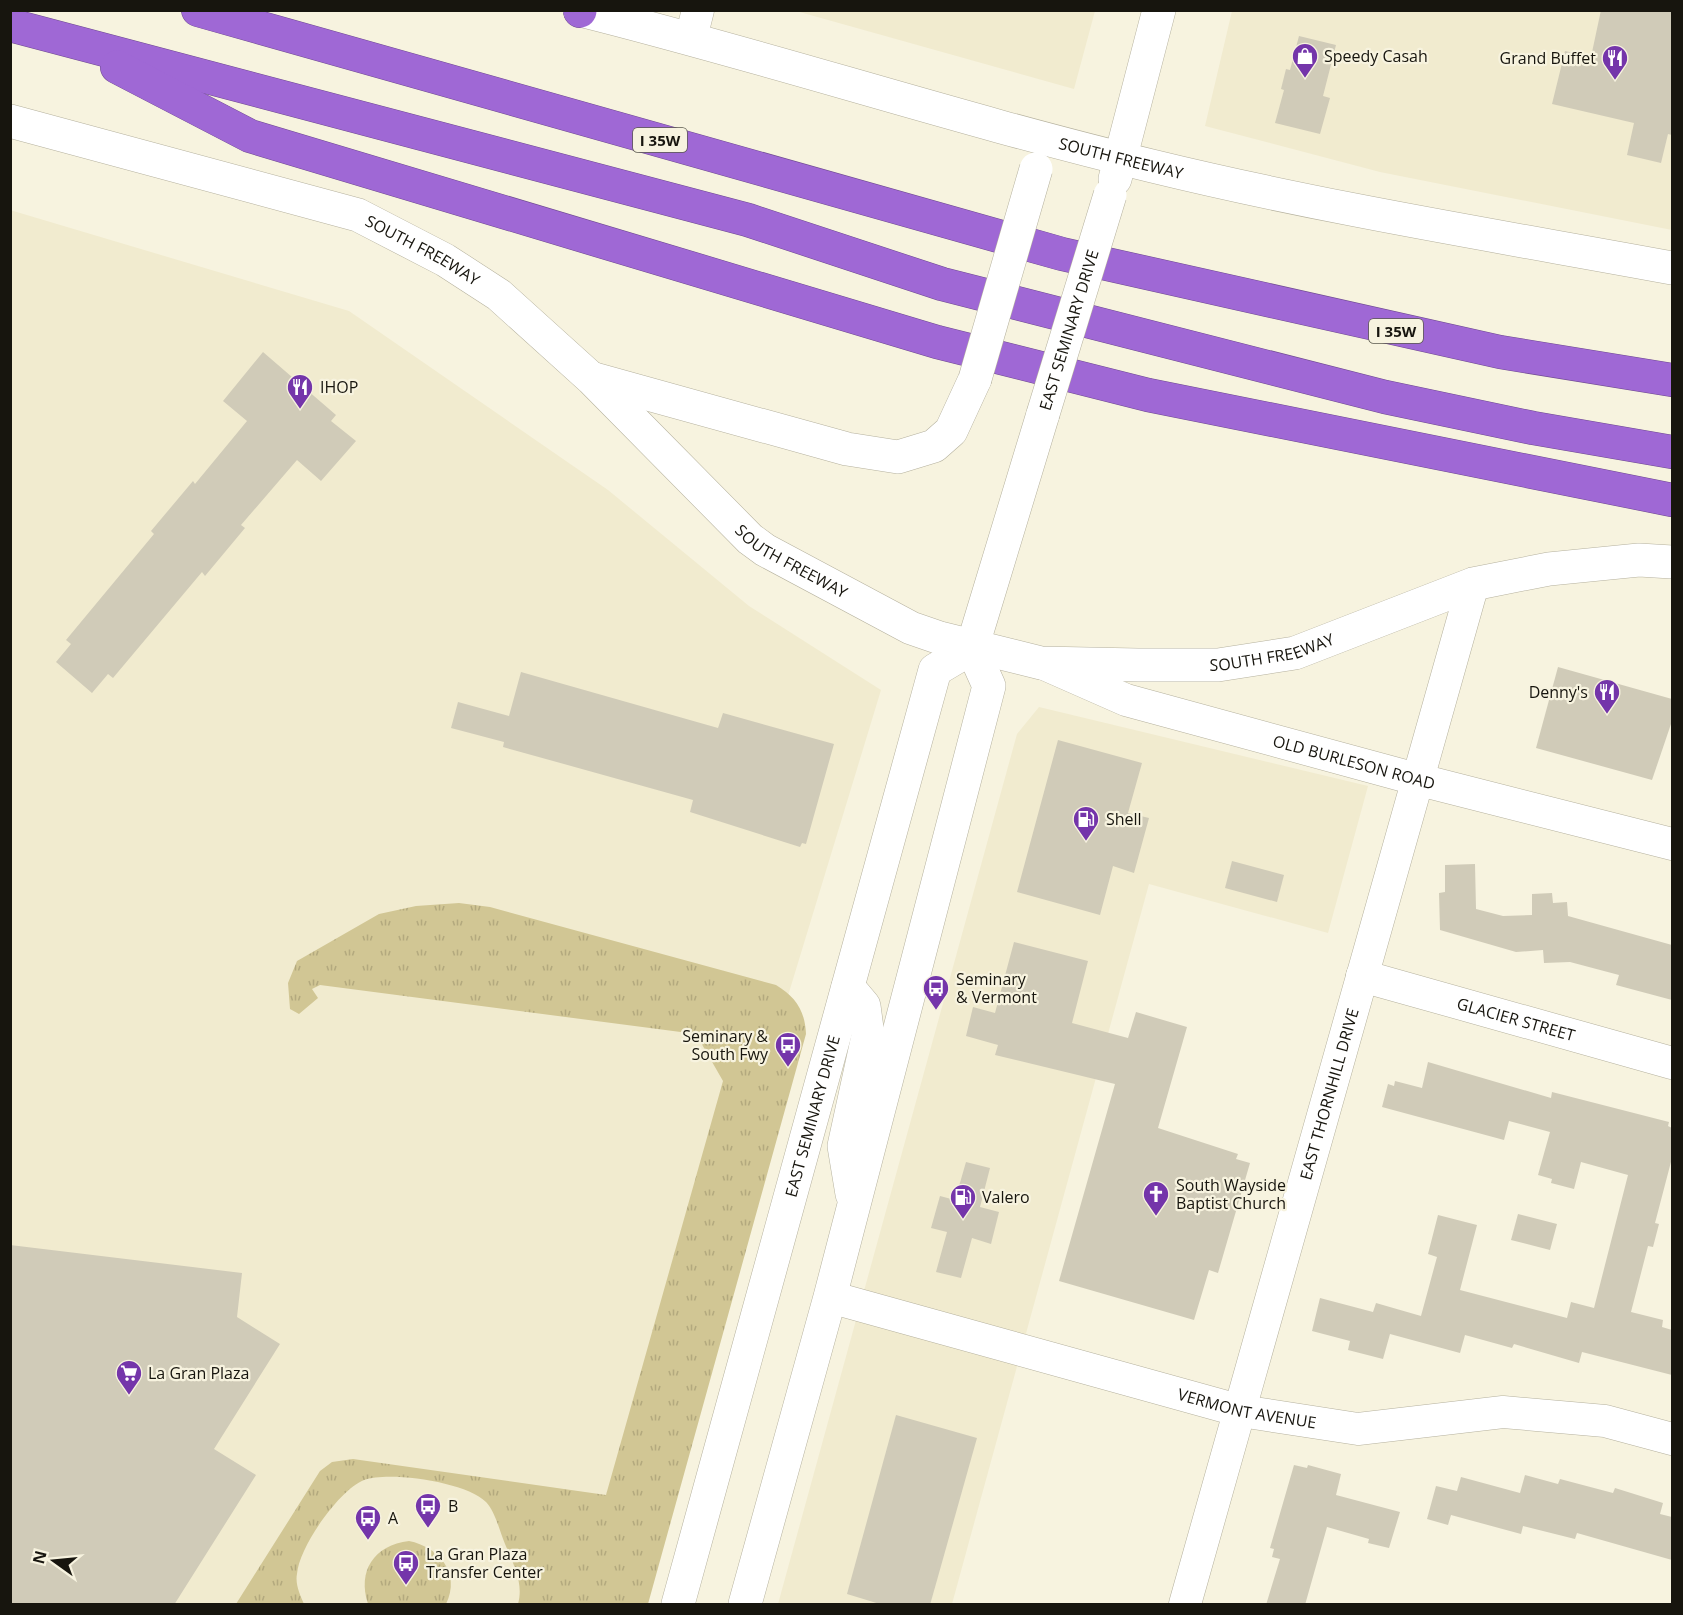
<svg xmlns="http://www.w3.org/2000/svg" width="1683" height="1615" font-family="'Open Sans',sans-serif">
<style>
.built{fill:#f1ebcf}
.grass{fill:url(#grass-tufts)}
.building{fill:#d0cbb8}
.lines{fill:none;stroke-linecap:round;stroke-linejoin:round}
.minor-casing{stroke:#b5b19e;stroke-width:33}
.secondary-casing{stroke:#b5b19e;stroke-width:34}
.motorway-casing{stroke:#6f4b8f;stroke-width:34}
.minor{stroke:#fff;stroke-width:32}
.secondary{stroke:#fff;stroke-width:33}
.motorway{stroke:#9f68d5;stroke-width:33}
.secondary-bridge-casing{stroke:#b5b19e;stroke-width:34;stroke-linecap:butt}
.secondary-bridge{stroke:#fff;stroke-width:33}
.labels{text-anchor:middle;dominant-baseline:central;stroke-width:4.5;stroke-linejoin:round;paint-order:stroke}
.shield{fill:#f7f3df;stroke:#5a584d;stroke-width:1.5}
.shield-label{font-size:15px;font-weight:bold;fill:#17150e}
.poi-label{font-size:16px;fill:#17150e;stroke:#f7f3df;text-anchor:start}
.street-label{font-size:16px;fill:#17150e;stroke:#f7f3df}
</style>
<defs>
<pattern id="grass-tufts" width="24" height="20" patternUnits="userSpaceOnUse" patternTransform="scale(1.5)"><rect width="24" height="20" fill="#d1c694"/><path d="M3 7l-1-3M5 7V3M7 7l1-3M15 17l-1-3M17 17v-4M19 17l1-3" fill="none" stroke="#b3a97e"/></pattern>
</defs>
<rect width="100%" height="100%" fill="#f7f3df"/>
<g class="built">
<path d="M796,11L1095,10V11L1074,89Z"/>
<path d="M1232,11H1672V230L1380,172L1205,126Z"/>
<path d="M10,210L349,311L608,490L749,606L881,690L603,1604H11Z"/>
<path d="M1039,707L1368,786L1328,933L1149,884L952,1604H778L1017,734Z"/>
</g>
<g class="grass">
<path d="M459,903L490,907L776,985C796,997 805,1011 806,1034L648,1604H518C524,1583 513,1563 505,1544C500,1532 495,1511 486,1502C466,1482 390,1471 364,1480C339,1490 299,1547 297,1574C295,1584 300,1595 304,1604H236L320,1471L332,1462L353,1459L606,1495L723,1081L696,1034L320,985L312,989L318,998L299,1014L290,1009L288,983L297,961L379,914L416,906Z"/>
<path d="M409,1541C439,1547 461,1573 446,1604H368C357,1571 374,1545 409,1541Z"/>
</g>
<g class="building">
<path d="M1601,10H1672V135L1668,134L1661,163L1627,155L1634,123L1552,104L1565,51L1591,57Z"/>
<path d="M1299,36L1336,45L1323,96L1330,98L1320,134L1275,123L1284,90L1281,89L1286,69L1290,70Z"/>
<path d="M263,352L336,415L331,421L356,441L321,481L297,460L241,525L245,528L205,576L202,572L113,678L108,674L92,693L56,662L71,644L66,640L154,534L151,531L193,481L195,484L247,421L223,401Z"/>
<path d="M1558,667L1672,699V721L1652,780L1536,748Z"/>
<path d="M521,672L718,728L723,713L834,744L806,844L802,843L800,847L690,812L693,800L503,747L504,742L451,728L458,702L509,716Z"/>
<path d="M1058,740L1142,763L1128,813L1149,818L1134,873L1113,866L1100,915L1017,892Z"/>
<path d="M1232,861L1284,875L1277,902L1225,888Z"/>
<path d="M1475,864L1476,909L1503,916L1532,915V894L1552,893L1553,903L1567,902L1568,916L1672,945V1000L1616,985L1619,975L1570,962L1544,963L1543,950L1516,952L1440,930L1439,893L1445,892V865Z"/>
<path d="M1014,942L1088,961L1072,1023L1128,1038L1136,1012L1187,1027L1158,1128L1238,1154L1236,1159L1250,1163L1218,1273L1209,1270L1194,1320L1059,1281L1115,1084L995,1055L998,1045L966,1036L973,1007L995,1013Z"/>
<path d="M1428,1062L1551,1098L1552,1092L1669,1122L1668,1126L1672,1128V1158L1655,1223L1659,1224L1653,1247L1648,1246L1631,1312L1663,1320L1662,1327L1672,1330V1375L1582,1352L1579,1363L1514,1344L1512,1348L1465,1335L1460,1353L1390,1334L1383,1359L1348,1350L1350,1341L1312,1331L1320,1298L1373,1312L1376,1303L1421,1316L1437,1257L1428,1254L1438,1215L1477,1225L1460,1290L1567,1318L1571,1302L1594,1308L1628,1175L1581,1162L1574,1189L1551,1183L1552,1179L1538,1175L1550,1132L1509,1121L1504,1140L1382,1107L1388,1084L1394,1086L1395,1081L1422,1088Z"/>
<path d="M966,1162L990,1168L980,1207L999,1212L991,1244L972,1238L961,1278L936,1272L947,1232L931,1228L940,1196L955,1200Z"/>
<path d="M1518,1214L1557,1224L1550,1250L1511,1240Z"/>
<path d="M10,1245L242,1273L237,1317L280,1344L214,1449L256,1475L174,1605H10Z"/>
<path d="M896,1415L977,1438L930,1605H883L847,1594Z"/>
<path d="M1294,1465L1307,1468L1308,1465L1341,1474L1336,1495L1400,1512L1389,1548L1368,1543L1369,1539L1327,1527L1305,1605H1266L1280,1559L1272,1557L1274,1549L1270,1548Z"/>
<path d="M1525,1475L1558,1484L1560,1479L1613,1493L1615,1488L1663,1503L1660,1514L1672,1517V1560L1577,1533L1575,1539L1523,1526L1521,1534L1451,1515L1448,1525L1427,1519L1436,1486L1457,1491L1461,1477L1520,1493Z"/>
</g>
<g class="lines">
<g class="minor-casing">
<g id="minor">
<path d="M691,38L698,10"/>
<path id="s1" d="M1042,663L1126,700L1416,779L1672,844"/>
<path id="s2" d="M1362,976L1672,1063"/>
<path id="s3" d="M830,1297L1241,1411L1358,1429L1503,1412L1605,1421L1672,1439"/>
<path id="s4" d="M1185,1604L1473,584"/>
</g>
</g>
<g class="secondary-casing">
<g id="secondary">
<path id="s5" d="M580,10C772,58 960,120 1152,166C1324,208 1498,236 1672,268"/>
<path id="s6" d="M10,121L358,215L445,260L499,295L592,379L750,539L765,550L911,628L940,638L1041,663L1138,665H1218L1295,653L1473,584L1549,569L1639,560L1672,562"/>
<path d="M1115,179L1159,10"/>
<path d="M594,379L847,449L898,457L934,446L951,431L975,379"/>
<path d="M848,987L864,1006L868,1036L844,1146L852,1194"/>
<path id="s7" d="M678,1604L935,670L972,648"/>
<path d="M745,1604L830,1297L989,686L972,648L1043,414"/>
</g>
</g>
<g class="motorway-casing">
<g id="motorway">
<path d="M198,10L1062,254L1500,352L1672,380"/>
<path d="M580,10V11"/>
<path d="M10,25L748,220L942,284L1385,397L1533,428L1672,452"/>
<path d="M117,67L250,136L937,342L1148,395L1672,500"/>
</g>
</g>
<use href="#minor" class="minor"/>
<use href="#secondary" class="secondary"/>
<use href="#motorway" class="motorway"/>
<g class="secondary-bridge-casing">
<g id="secondary-bridge">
<path d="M975,379L1036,169"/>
<path id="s8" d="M1043,414L1110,195"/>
</g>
</g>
<use href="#secondary-bridge" class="secondary-bridge"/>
</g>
<defs>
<g id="shop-pin" transform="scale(1.35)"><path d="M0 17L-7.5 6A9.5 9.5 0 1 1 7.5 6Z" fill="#7435aa" stroke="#f7f3df"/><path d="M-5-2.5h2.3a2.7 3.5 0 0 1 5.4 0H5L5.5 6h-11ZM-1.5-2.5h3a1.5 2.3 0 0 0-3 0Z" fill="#fff"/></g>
<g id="restaurant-pin" transform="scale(1.35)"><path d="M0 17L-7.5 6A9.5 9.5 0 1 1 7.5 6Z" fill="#7435aa" stroke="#f7f3df"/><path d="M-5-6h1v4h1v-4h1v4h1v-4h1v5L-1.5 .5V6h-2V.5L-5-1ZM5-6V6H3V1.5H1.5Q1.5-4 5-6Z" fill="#fff"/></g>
<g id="fuel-pin" transform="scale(1.35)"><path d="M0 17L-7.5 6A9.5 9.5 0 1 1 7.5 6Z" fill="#7435aa" stroke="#f7f3df"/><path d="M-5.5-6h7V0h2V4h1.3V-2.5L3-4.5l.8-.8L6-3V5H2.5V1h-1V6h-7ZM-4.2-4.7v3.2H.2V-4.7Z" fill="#fff"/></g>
<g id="bus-pin" transform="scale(1.35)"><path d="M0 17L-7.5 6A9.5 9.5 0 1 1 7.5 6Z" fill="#7435aa" stroke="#f7f3df"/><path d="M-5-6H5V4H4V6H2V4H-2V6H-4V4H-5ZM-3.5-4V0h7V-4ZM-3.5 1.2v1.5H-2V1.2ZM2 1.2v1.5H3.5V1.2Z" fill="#fff"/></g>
<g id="church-pin" transform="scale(1.35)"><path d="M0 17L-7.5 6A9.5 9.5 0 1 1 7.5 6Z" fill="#7435aa" stroke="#f7f3df"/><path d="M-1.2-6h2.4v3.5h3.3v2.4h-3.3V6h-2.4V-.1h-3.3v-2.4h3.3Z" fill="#fff"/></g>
<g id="supermarket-pin" transform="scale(1.35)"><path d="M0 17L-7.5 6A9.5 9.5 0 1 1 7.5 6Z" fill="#7435aa" stroke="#f7f3df"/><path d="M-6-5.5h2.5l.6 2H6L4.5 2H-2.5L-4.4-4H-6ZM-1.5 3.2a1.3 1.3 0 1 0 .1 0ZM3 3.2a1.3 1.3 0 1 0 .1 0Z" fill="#fff"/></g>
</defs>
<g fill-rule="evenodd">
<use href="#shop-pin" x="1305" y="56"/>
<use href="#restaurant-pin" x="1615" y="58"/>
<use href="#restaurant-pin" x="300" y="387"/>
<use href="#restaurant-pin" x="1607" y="692"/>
<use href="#fuel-pin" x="1086" y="819"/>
<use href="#bus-pin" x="936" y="988"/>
<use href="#bus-pin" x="788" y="1045"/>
<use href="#church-pin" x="1156" y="1194"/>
<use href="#fuel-pin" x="963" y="1197"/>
<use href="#supermarket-pin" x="129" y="1373"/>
<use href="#bus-pin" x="428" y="1506"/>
<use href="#bus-pin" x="368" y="1518"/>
<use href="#bus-pin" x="406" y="1563"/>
</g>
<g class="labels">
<g class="shield">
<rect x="633" y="128" width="54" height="24" rx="4.5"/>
<rect x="1369" y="319" width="54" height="24" rx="4.5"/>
</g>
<g class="shield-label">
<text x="660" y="140">I 35W</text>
<text x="1396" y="331">I 35W</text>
</g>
<g class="poi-label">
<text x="1324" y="56">Speedy Casah</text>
<text x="1596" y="58" text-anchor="end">Grand Buffet</text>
<text x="320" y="387">IHOP</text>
<text x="1588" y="692" text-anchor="end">Denny's</text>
<text x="1106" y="819">Shell</text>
<text x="956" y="979">Seminary<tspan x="956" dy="18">&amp; Vermont</tspan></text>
<text x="768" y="1036" text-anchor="end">Seminary &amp;<tspan x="768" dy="18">South Fwy</tspan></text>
<text x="1176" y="1185">South Wayside<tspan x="1176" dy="18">Baptist Church</tspan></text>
<text x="982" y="1197">Valero</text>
<text x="148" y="1373">La Gran Plaza</text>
<text x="448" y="1506">B</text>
<text x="388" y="1518">A</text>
<text x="426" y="1554">La Gran Plaza<tspan x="426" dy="18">Transfer Center</tspan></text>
</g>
<g class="street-label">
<text stroke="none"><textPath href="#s5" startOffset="561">SOUTH FREEWAY</textPath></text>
<text stroke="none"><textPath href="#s6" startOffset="434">SOUTH FREEWAY</textPath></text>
<text stroke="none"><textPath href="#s8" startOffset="88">EAST SEMINARY DRIVE</textPath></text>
<text stroke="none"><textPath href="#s6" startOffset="920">SOUTH FREEWAY</textPath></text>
<text stroke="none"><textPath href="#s6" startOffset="1424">SOUTH FREEWAY</textPath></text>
<text stroke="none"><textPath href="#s1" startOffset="328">OLD BURLESON ROAD</textPath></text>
<text stroke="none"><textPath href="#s2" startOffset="160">GLACIER STREET</textPath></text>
<text stroke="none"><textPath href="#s4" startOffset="530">EAST THORNHILL DRIVE</textPath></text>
<text stroke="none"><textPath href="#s7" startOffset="506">EAST SEMINARY DRIVE</textPath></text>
<text stroke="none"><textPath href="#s3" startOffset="432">VERMONT AVENUE</textPath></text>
</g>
</g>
<rect width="1683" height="1615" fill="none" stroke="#17150e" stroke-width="24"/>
<g transform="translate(54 1561) rotate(285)" stroke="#f7f3df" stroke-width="4.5" paint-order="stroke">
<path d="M0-4.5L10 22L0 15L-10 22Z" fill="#17150e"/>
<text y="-9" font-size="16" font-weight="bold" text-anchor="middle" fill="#17150e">N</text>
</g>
</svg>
